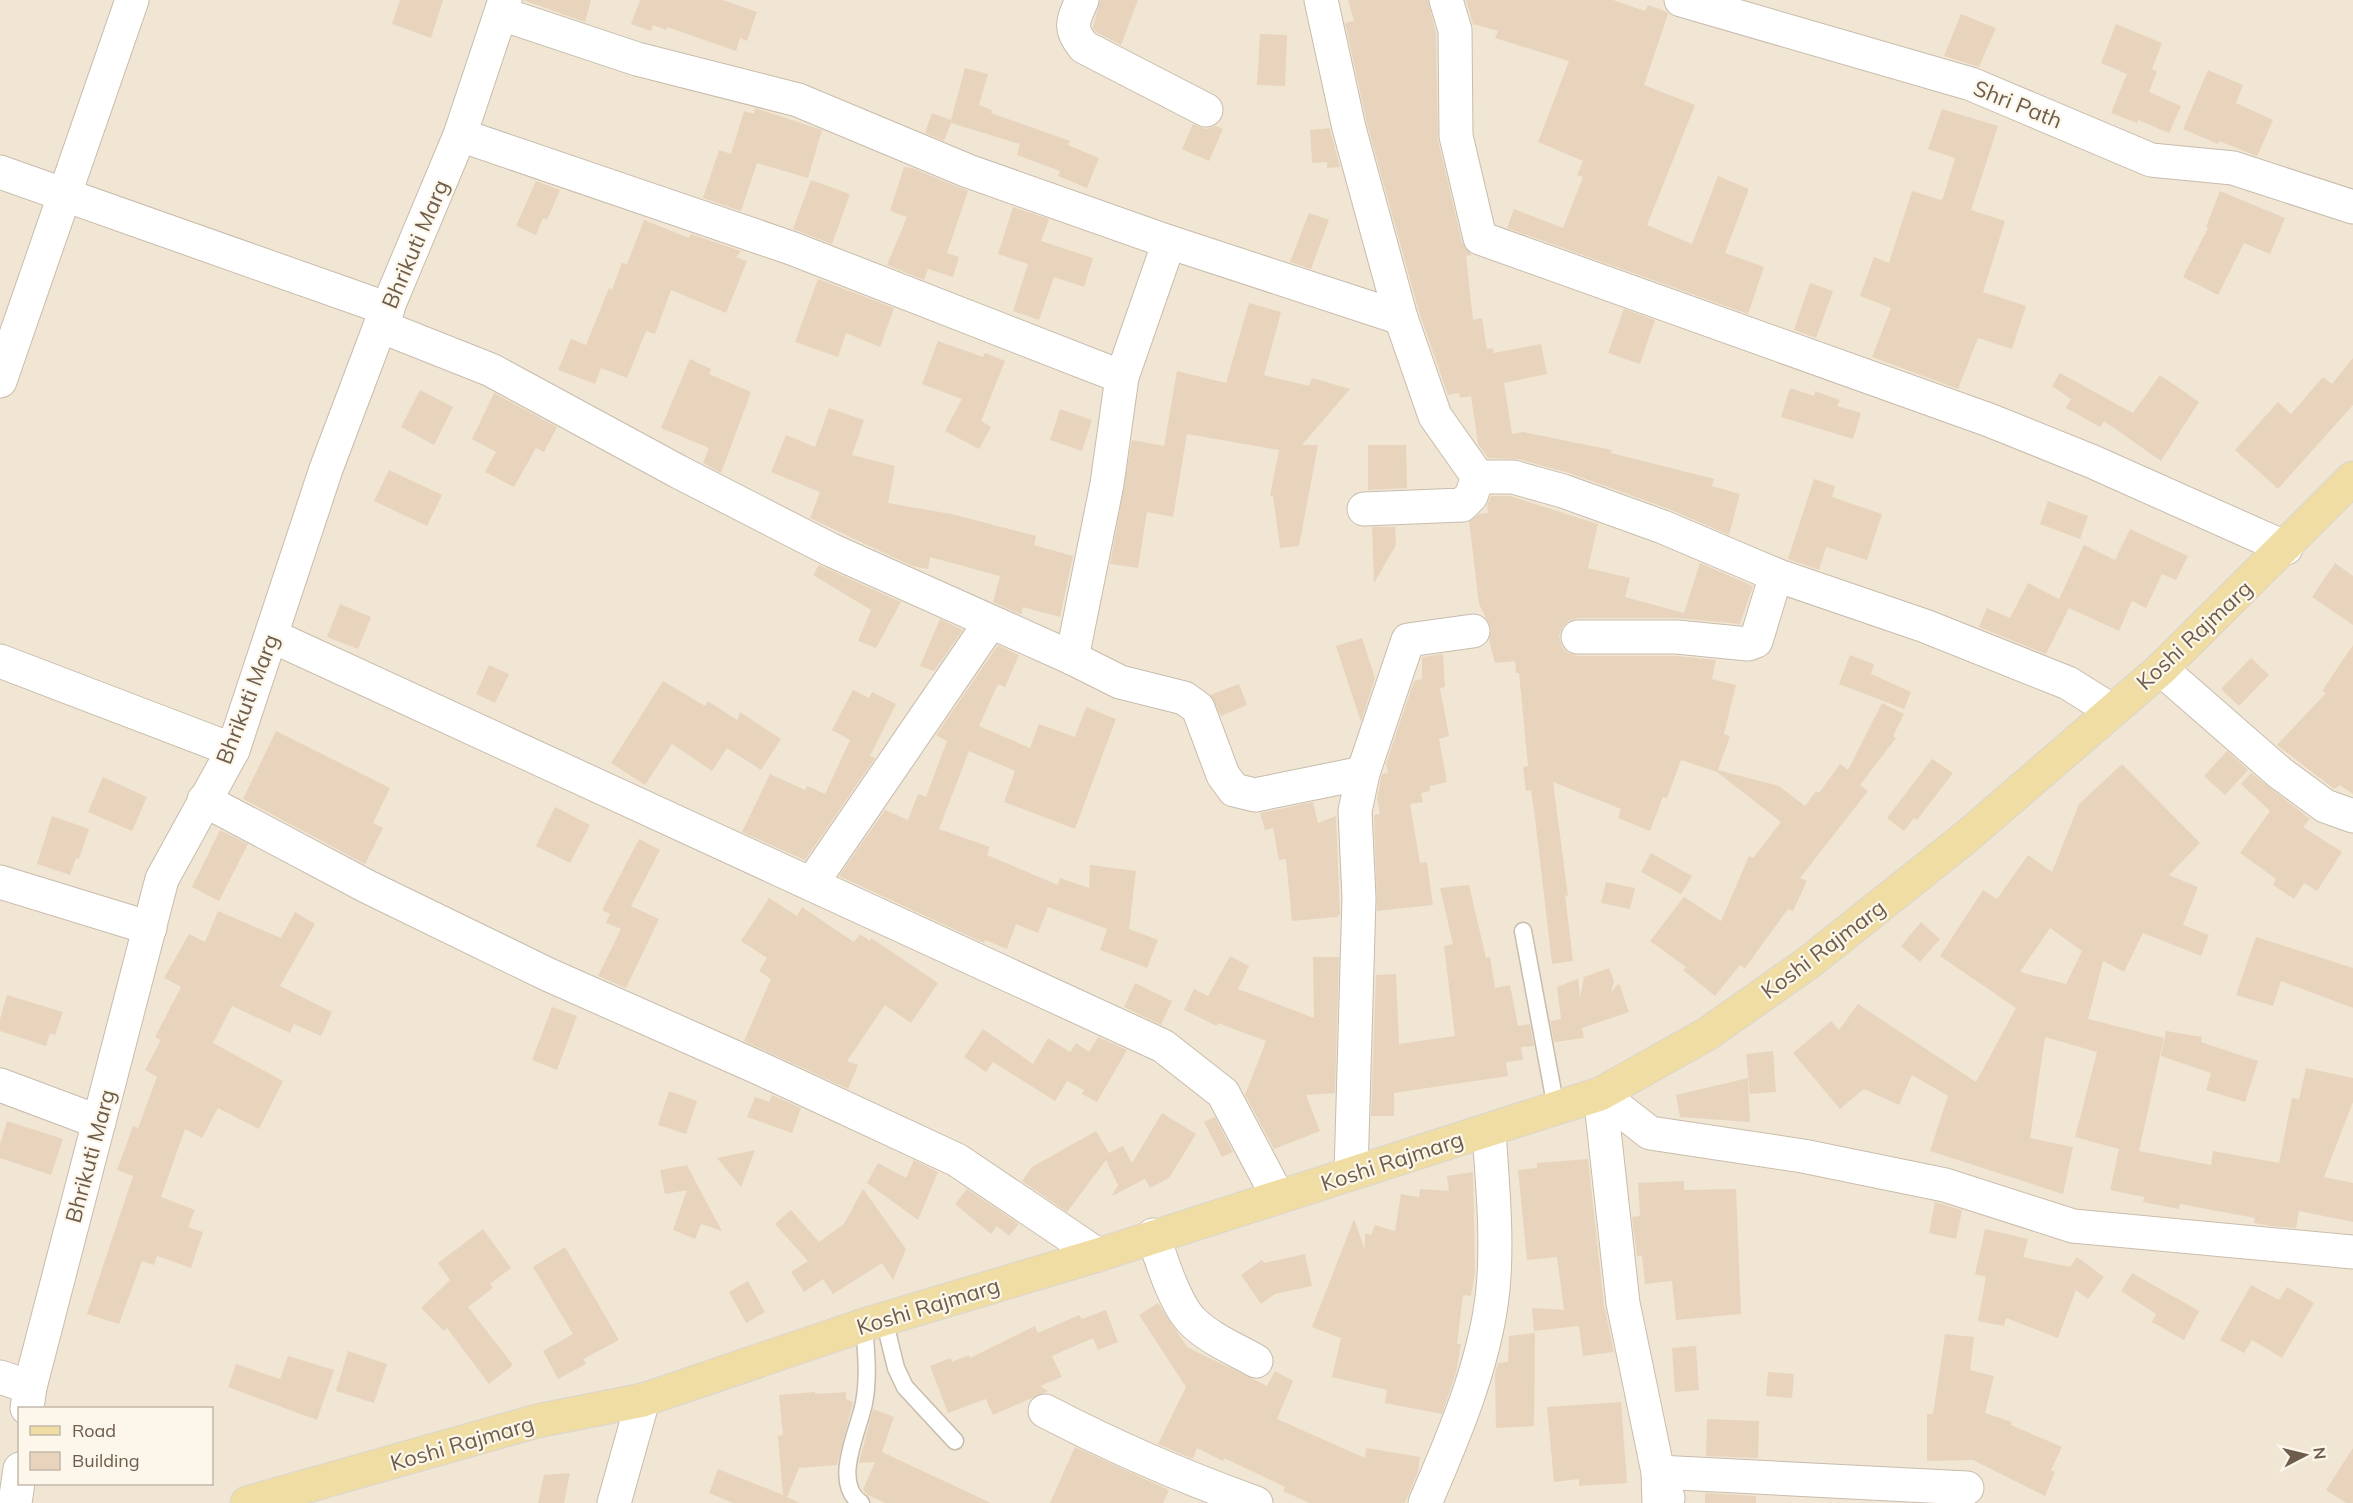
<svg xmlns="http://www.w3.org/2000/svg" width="2353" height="1503" font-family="Mulish,sans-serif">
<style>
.residential{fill:#f0e6d3;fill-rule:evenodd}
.building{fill:#e8d4bd;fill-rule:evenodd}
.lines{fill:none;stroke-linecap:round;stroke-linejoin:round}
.lane-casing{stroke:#c8bcac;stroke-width:19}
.street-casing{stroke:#c8bcac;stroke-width:35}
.secondary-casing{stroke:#cbbdab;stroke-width:35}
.primary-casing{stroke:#d9d5d1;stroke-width:35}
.lane{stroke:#fff;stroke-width:16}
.street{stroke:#fff;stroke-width:33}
.secondary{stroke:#fff;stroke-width:33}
.primary{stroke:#f0dda4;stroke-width:33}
.labels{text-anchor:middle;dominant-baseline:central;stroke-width:4.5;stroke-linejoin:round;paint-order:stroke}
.street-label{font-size:22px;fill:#6e5d4d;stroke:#fcf7ea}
</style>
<rect width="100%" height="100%" fill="#f9f4e4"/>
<path class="residential" d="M0,0H2353V1503H0ZM20,1408H212V1484H20Z"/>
<g class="building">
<path d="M400,0H443L431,38L392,24Z"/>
<path d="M523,0H591L585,22Z"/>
<path d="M640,0H723L757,12L747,41L740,38L736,51L667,27L666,30L653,25L651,31L631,24Z"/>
<path d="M1100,0H1138L1121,45L1096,32L1093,28Z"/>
<path d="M1348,0H1428L1436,33L1438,140L1462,242L1472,255L1466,256L1473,320L1482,318L1487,349L1493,348L1494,353L1541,344L1547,374L1504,383L1512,434L1523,432L1612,450L1611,453L1714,479L1712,486L1740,494L1729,535L1669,509L1569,473L1518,459L1488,458L1478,444L1471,396L1460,398L1459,393L1448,395L1419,312L1367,124L1345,23L1354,21Z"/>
<path d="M1466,0H1613L1645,11L1648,5L1667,12L1668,14L1644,85L1695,105L1647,225L1692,244L1718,176L1749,189L1725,253L1764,267L1748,314L1507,228L1514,209L1563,228L1583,177L1577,175L1583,161L1538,142L1569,61L1495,38L1498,31L1473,24Z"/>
<path d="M1961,14L1996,28L1979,67L1944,56Z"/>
<path d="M2116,24L2162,43L2152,69L2157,71L2149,92L2181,106L2169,133L2138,120L2137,123L2111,113L2127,74L2101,63Z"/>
<path d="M1260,34L1287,35L1285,86L1257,85Z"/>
<path d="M965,68L988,74L979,105L992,110L991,113L1070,141L1068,145L1099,158L1087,188L1058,176L1060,171L1017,155L1020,144L951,123L944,141L925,133L932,113L951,120Z"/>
<path d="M2208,70L2243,85L2236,103L2273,120L2257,156L2219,141L2218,144L2183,129Z"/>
<path d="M755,108L822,130L808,178L757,163L741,211L703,198L719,150L731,154L744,111L754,114Z"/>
<path d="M1942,109L1998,126L1971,210L2005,221L1983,292L2026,306L2012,349L1978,338L1958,389L1872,357L1891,308L1860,296L1874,257L1889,263L1912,191L1941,200L1943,198L1955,158L1928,149Z"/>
<path d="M1193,124L1206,129L1216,126L1223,129L1209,161L1182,149Z"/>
<path d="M1330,128L1331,133L1340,167L1327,168V162L1312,163L1310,130Z"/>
<path d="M904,167L912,168L968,191L947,253L959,257L953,277L928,269L924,280L887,265L907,217L890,211Z"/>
<path d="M811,180L850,194L832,244L793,229Z"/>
<path d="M536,181L560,190L547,220L543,218L536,235L516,226Z"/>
<path d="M2220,191L2285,218L2270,254L2244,243L2218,295L2183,277L2208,228L2206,227Z"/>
<path d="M1013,207L1049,219L1041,241L1093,258L1084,287L1054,277L1039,320L1013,311L1028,264L998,254Z"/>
<path d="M1309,213L1329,220L1311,269L1290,262Z"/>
<path d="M644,220L689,238L691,234L741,251L736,257L747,261L726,313L671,290L655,334L646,331L627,378L601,368L595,384L558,370L571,339L586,345L609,288L612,290L622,263L627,264Z"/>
<path d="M818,279L894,308L880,347L846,333L838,357L795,342Z"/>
<path d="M1810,283L1833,291L1816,338L1794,330Z"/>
<path d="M1249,303L1281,312L1264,375L1309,386L1312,378L1350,389L1302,445H1318L1299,546L1280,548L1273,496H1270L1279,450L1187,434L1173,517L1147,512L1138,568L1110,564L1132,440L1164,446L1177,371L1226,383Z"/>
<path d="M1624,309L1655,320L1640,364L1608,353Z"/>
<path d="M938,341L983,357L985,353L1005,361L981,421L991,427L979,449L945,431L962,399L922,384Z"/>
<path d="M2353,358V405L2278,489L2235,450L2278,402L2291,414L2323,377L2332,384Z"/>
<path d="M690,359L711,369L709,374L751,392L721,473L703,463L709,448L661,428Z"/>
<path d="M2060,373L2133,413L2160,375L2199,402L2161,461L2104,421L2100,427L2066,408L2071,399L2052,386Z"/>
<path d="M1790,388L1814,396L1815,391L1840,400L1837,406L1861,413L1853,439L1781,417Z"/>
<path d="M420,390L453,407L434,445L401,427Z"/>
<path d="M494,393L557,427L544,452L536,448L514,487L485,472L496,452L472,439Z"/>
<path d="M829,408L864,420L852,455L895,466L888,503L951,514L1036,536L1034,545L1073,556L1060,617L1023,607L1021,615L993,602L1000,576L930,557L928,569L912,566L810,518L820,492L771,472L786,435L815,447Z"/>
<path d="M1060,409L1092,420L1082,451L1050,440Z"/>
<path d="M1368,445H1406L1407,488L1368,490Z"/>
<path d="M389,470L442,495L427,526L374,501Z"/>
<path d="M1814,479L1835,486L1832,497L1882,514L1867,560L1826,547L1819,570L1788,559Z"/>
<path d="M1491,496H1510L1598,524L1588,568L1630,578L1625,597L1684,613L1700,563L1753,586L1740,624L1677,618H1578L1568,621L1562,628L1559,636L1562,647L1569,653L1577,656H1676L1716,660L1712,679L1736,685L1724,734L1730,736L1718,770L1779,786L1805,806L1816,791L1819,793L1840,764L1848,770L1882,703L1904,714L1893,736L1896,738L1860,785L1868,791L1800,878L1807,881L1793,911L1788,909L1745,968L1740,965L1715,996L1683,970L1686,967L1650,941L1684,897L1721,921L1749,856L1753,858L1781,822L1717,772L1681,760L1667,798L1663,797L1650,831L1618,818L1621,809L1553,782L1568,896L1565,895L1573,961L1552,964L1535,818L1531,790L1526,791L1523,767L1528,766L1519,673H1516L1515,661L1495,663L1489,640L1491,628L1479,604L1469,521L1479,514L1488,513L1487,505Z"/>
<path d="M2048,501L2088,516L2080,539L2040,524Z"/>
<path d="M1372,527H1395L1396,545L1374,583Z"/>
<path d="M2130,529L2188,556L2176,580L2162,574L2146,608L2132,601L2119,631L2069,608L2046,654L1979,627L1987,608L2010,618L2028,583L2059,599L2084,545L2115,560Z"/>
<path d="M2335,563L2353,576V625L2312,597Z"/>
<path d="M819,565L901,602L876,648L858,641L871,610L813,575Z"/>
<path d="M340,604L371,617L358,649L327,637Z"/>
<path d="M940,619L963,630L934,671L920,666Z"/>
<path d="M1362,638L1375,678L1361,722L1336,646Z"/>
<path d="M998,645L1019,655L1005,687L998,684L979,726L1030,748L1039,724L1075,737L1086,707L1116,719L1075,829L1004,802L1015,771L969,751L939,829L990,847L987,855L1058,885L1060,878L1089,888L1090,865L1136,871L1129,929L1158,940L1147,968L1100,950L1107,929L1048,907L1038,933L1016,924L1007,949L985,940L984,943L839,876L885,810L908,820L918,794L926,797L947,741L936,735Z"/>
<path d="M2353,645V794L2340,785L2334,789L2277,745L2326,693L2322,691Z"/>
<path d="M1443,654L1445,687L1440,688L1449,736L1439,739L1447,782L1430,786V791L1421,793L1423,802L1410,804L1420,863L1427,862L1433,905L1377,911L1374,815L1380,814L1377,799L1381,778L1382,774L1388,773L1386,764L1414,681L1422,679V657Z"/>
<path d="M1850,655L1874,664L1871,674L1911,692L1904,709L1839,684Z"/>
<path d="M2251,658L2269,675L2239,706L2221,689Z"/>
<path d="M489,665L509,674L495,703L476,694Z"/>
<path d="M663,681L705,706L708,701L737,720L740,712L781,739L761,770L727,748L712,771L672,744L645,785L611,763Z"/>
<path d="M1239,684L1247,705L1221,716L1210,695Z"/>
<path d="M853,690L869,698L872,692L896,704L870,756L875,758L805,860L742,832L770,774L805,790L807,786L825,794L850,740L832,730Z"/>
<path d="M276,731L390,788L373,823L383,828L365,864L243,799Z"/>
<path d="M2227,751L2248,770L2225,795L2204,776Z"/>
<path d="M1932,759L1953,773L1917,820L1914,818L1904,831L1887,818Z"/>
<path d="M2122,764L2200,843L2169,875L2198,887L2183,925L2209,935L2201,956L2143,933L2124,972L2103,961L2088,1019L2164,1038L2139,1151L2211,1165L2213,1151L2279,1163L2292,1098L2299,1099L2306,1068L2353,1078V1102L2324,1177L2353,1183V1222L2299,1211L2296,1228L2272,1226L2254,1223L2255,1218L2180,1204L2179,1209L2143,1202L2144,1197L2110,1190L2119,1149L2075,1137L2097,1052L2045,1037L2030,1138L2073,1147L2063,1194L1930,1151L1948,1096L1912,1075L1899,1105L1864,1089L1840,1109L1793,1053L1831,1021L1839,1030L1858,1004L1976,1082L2016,1008L1940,956L1983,890L1997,899L2028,855L2052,872L2079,804ZM2050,928L2082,951L2066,984L2020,972Z"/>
<path d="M2251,773L2310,819L2303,827L2342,852L2317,891L2304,883L2294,899L2273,885L2276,879L2240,853L2270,811L2241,784Z"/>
<path d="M103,777L147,797L132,831L88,812Z"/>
<path d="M1313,802L1318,823L1336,816L1340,914L1337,917L1292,921L1286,859L1279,860L1273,828L1265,830L1260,813Z"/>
<path d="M555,807L590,825L570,863L536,846Z"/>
<path d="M52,816L89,829L79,859L76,858L70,875L37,864Z"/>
<path d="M220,830L248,844L219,901L192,887Z"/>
<path d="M639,839L660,850L631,906L659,919L626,988L598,976L621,929L606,923L610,914L602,910Z"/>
<path d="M1651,853L1692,876L1681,894L1641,872Z"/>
<path d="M1606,882L1635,888L1630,909L1601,903Z"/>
<path d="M1469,885L1486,958L1490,957L1495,988L1510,985L1518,1026L1530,1024L1534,1046L1521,1047L1523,1060L1506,1062L1508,1076L1394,1093V1116H1371L1376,975L1396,974L1399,1044L1455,1036L1444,946L1453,944L1440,888Z"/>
<path d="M769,898L797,916L802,907L854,942L860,934L870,941L871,938L938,983L911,1023L885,1005L847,1061L858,1065L848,1089L744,1041L771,979L759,971L767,958L741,941Z"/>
<path d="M218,911L281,938L295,912L315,924L280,986L332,1012L321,1036L294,1024L290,1033L232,1006L213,1043L283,1081L259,1129L218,1108L202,1138L185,1129L161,1197L195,1210L188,1227L203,1232L191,1268L157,1256L154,1265L142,1261L119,1324L87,1314L133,1176L117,1170L133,1126L138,1128L157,1077L145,1070L161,1040L155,1037L181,987L164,978L189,934L205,942Z"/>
<path d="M1921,922L1940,939L1920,962L1901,946Z"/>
<path d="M2256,937L2353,968V1008L2281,981L2273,1006L2236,995Z"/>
<path d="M1230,956L1249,966L1238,989L1314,1018L1313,957H1339L1335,1093L1306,1095L1320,1131L1274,1149L1245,1095L1266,1041L1218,1023L1217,1026L1184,1010L1194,989L1208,996Z"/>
<path d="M1609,968L1614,981L1611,993L1619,983L1629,1012L1582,1028L1584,1038L1554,1042L1550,1021L1561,1019L1557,987L1578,979L1580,998L1584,977Z"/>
<path d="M1135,983L1172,1001L1161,1025L1124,1007Z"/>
<path d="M7,995L63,1012L55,1035L50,1033L46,1046L0,1031V1019Z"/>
<path d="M552,1007L577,1016L557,1070L532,1060Z"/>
<path d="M983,1029L1033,1064L1048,1038L1070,1052L1076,1043L1089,1052L1098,1037L1127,1050L1097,1102L1082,1094L1084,1090L1067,1081L1055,1101L993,1062L986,1072L964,1057Z"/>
<path d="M2166,1031L2202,1037L2201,1042L2258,1061L2245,1102L2206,1090L2211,1073L2161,1056Z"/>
<path d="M1773,1051L1776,1092L1750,1094L1746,1054Z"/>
<path d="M1748,1078L1750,1122L1680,1117L1676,1095Z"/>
<path d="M669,1091L697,1101L686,1134L658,1125Z"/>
<path d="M772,1095L801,1108L792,1133L747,1117L755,1097L769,1102Z"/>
<path d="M1162,1113L1196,1134L1169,1178L1150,1188L1145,1179L1112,1196L1118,1185L1106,1160L1067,1212L1022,1181L1032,1167L1096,1131L1109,1153L1123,1146L1132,1163Z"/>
<path d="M1215,1117L1233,1152L1222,1157L1204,1122Z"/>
<path d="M7,1121L63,1139L51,1175L0,1158V1144Z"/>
<path d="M755,1150L741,1187L717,1158Z"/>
<path d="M1588,1159L1604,1305L1614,1352L1583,1356L1579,1326L1534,1331L1532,1308L1564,1310L1557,1257L1527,1260L1518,1170L1537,1168V1163Z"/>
<path d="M914,1160L938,1172L918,1220L867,1183L878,1163L906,1178Z"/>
<path d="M687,1165L699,1188L722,1231L701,1224L695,1239L673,1230L687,1190L665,1194L660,1170Z"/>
<path d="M1473,1172L1475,1272L1471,1296L1463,1295L1457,1344H1461L1456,1373L1442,1414L1385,1403L1387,1390L1332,1377L1341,1338L1312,1327L1354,1219L1365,1250V1233L1371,1235L1375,1225L1395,1231L1401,1194L1419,1197L1420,1189L1449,1191L1447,1176Z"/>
<path d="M1684,1181V1190L1736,1189L1741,1314L1676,1320L1672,1281L1645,1284L1642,1256H1637L1632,1217L1640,1216L1638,1183Z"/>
<path d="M863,1189L906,1249L893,1280L882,1263L833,1294L823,1279L804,1292L791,1272L808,1261L775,1224L791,1210L819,1242L844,1224Z"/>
<path d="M967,1189L1019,1224L1009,1236L997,1226L991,1234L955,1204Z"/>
<path d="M1935,1202L1962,1210L1956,1239L1929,1233Z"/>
<path d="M483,1229L511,1268L490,1284L493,1288L468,1307L513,1365L489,1384L447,1328L444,1331L421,1308L450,1280L438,1263Z"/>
<path d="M1985,1229L2028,1239L2023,1257L2070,1267L2077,1257L2104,1277L2088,1299L2076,1290L2058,1338L2006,1318L2004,1326L1978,1321L1986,1277L1975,1274Z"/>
<path d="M565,1247L619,1340L583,1359L586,1364L558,1379L543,1351L573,1334L533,1267Z"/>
<path d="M1305,1254L1312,1286L1275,1294L1261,1304L1241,1275L1262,1260L1264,1263Z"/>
<path d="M2132,1273L2199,1311L2184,1340L2152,1322L2156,1314L2121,1291Z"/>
<path d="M748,1281L765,1312L746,1323L729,1292Z"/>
<path d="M2251,1285L2279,1300L2287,1287L2314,1303L2282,1358L2252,1340L2244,1353L2220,1340Z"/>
<path d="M1158,1303L1187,1347L1267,1386L1275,1371L1293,1381L1277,1419L1365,1458L1366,1448L1420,1457L1418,1472L1405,1503H1309L1283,1491L1285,1487L1224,1458L1223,1461L1197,1448L1193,1459L1158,1444L1186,1387L1139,1315Z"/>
<path d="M1106,1310L1118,1342L1098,1350L1093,1338L1052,1356L1062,1377L1040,1386L1048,1391L993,1415L986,1399L948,1413L930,1366L951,1358L952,1362L969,1355L970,1358L1035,1326L1038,1333L1079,1315L1082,1319Z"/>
<path d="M1535,1333L1534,1426L1496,1428L1495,1374L1498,1363L1508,1362L1509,1336Z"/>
<path d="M1945,1334L1974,1337L1970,1370L1994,1376L1985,1413L2012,1422L2011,1425L2062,1447L2051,1470L2055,1472L2045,1496L1973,1460L1927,1461V1414H1933Z"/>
<path d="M1696,1346L1699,1390L1675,1392L1672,1348Z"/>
<path d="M348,1351L387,1364L374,1403L336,1391Z"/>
<path d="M288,1356L334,1370L317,1420L228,1387L236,1364L280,1379Z"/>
<path d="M1768,1372L1794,1374L1792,1398L1766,1396Z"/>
<path d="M815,1392V1394L846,1392V1399L853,1402L837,1465L799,1468L787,1497L800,1503H733L709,1493L718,1469L783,1495L778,1436L783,1435L779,1395Z"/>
<path d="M1621,1402L1627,1483L1579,1486V1479L1554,1482L1547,1407Z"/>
<path d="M873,1409L894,1417L882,1452L991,1503H885L868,1495L863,1490L875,1462L859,1463Z"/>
<path d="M1707,1419L1759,1421L1758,1458L1706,1456Z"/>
<path d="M1075,1447L1169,1490L1163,1503H1050Z"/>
<path d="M2353,1448V1503H2346L2326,1490Z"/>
<path d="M570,1473L564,1503H538L544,1475Z"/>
<path d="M1705,1493L1756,1496V1503H1705Z"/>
</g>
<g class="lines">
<g class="lane-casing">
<g id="lane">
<path d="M1523,931L1556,1108"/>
<path d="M884,1319L896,1368L905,1387L955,1441"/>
<path d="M861,1503C831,1483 859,1430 864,1403C869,1377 866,1350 864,1325"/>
</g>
</g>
<g class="street-casing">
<g id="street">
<path d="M1082,0C1073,21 1068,28 1084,47L1206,110"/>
<path d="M1321,0L1349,128L1401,318L1435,416L1478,477H1513L1563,491L1663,527L1776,575L1925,626L2068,683L2111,710"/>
<path d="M1446,0L1455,30L1456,136L1480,238L1989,420L2091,461L2286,548"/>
<path d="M1681,0L1971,84L2151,160L2233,168L2353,207"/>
<path d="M502,14L637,59L798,100L968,171L1169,242L1401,318"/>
<path d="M460,135L791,248L1122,377"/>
<path d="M0,172L388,309"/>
<path d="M380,326L491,370L679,472L831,550L1072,658L1120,682L1184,698L1198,708L1223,775L1234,790L1255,795L1363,773"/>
<path d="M0,381L132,0"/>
<path d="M1364,509L1462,505L1471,496L1478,477"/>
<path d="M272,636L1163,1046L1223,1093L1278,1197"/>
<path d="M1578,637H1677L1748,644L1756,641L1776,575"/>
<path d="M1072,658L1107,484L1122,377L1169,242"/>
<path d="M0,661L233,750"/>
<path d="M2161,669L2280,773L2325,806L2353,816"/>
<path d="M204,800L368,887L549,975L759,1068L957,1160L1098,1255"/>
<path d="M0,882L150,928"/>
<path d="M812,883L990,623"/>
<path d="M0,1085L99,1122"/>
<path d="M1351,1173L1359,898L1355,811L1363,773L1408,640L1473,631"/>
<path d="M1153,1235C1161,1259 1175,1304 1192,1321C1210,1339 1235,1349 1256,1361"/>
<path d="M0,1377L30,1387"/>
<path d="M27,1408L30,1387L162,879L233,750L326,469L380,326L460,135L505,0"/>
<path d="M1045,1411C1114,1447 1183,1477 1256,1503"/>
<path d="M1668,1498L1658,1472L1967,1488"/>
<path d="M15,1503L20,1469"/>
<path d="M614,1503L643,1400"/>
<path d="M1425,1503C1455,1434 1490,1352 1494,1276C1497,1228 1492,1179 1489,1130"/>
</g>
</g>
<g class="secondary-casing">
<g id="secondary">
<path d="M1600,1094L1650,1133L1803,1156L1945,1185L2073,1226L2353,1252"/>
<path d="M1600,1094L1623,1303L1658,1472L1659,1503"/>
</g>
</g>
<g class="primary-casing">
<path id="primary" d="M247,1503L537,1421L643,1400L864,1325L1098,1255L1600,1094L1707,1034L1808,963L1965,838L2161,669L2353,478"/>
</g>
<use href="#lane" class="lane"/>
<use href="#street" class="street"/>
<use href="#secondary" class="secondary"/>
<use href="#primary" class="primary"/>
</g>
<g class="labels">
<g class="street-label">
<text transform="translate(2018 104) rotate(22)">Shri Path</text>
<text transform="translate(415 244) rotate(-67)">Bhrikuti Marg</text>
<text transform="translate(2194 635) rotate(-43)">Koshi Rajmarg</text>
<text transform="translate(247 699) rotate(-69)">Bhrikuti Marg</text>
<text transform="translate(1823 949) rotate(-37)">Koshi Rajmarg</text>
<text transform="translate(90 1156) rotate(-75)">Bhrikuti Marg</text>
<text transform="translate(1392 1161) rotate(-18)">Koshi Rajmarg</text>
<text transform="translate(928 1306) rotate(-17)">Koshi Rajmarg</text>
<text transform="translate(462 1443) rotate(-16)">Koshi Rajmarg</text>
</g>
</g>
<rect x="18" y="1407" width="195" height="78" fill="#fcf7ea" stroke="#c3b9ab" stroke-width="1.5"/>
<rect x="30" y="1426" width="30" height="9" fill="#f0dda4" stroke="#c3b9ab" stroke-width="1.5"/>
<text x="72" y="1437" font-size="18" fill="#6e5d4d">Road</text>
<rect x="30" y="1452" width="30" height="18" fill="#e8d4bd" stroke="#c3b9ab" stroke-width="1.5"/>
<text x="72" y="1467" font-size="18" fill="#6e5d4d">Building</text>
<g transform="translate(2305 1455) rotate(83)" stroke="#fcf7ea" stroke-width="4.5" paint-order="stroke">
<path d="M0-4.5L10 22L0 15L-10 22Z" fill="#6e5d4d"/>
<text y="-9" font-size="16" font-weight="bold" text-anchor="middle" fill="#6e5d4d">N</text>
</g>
</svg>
